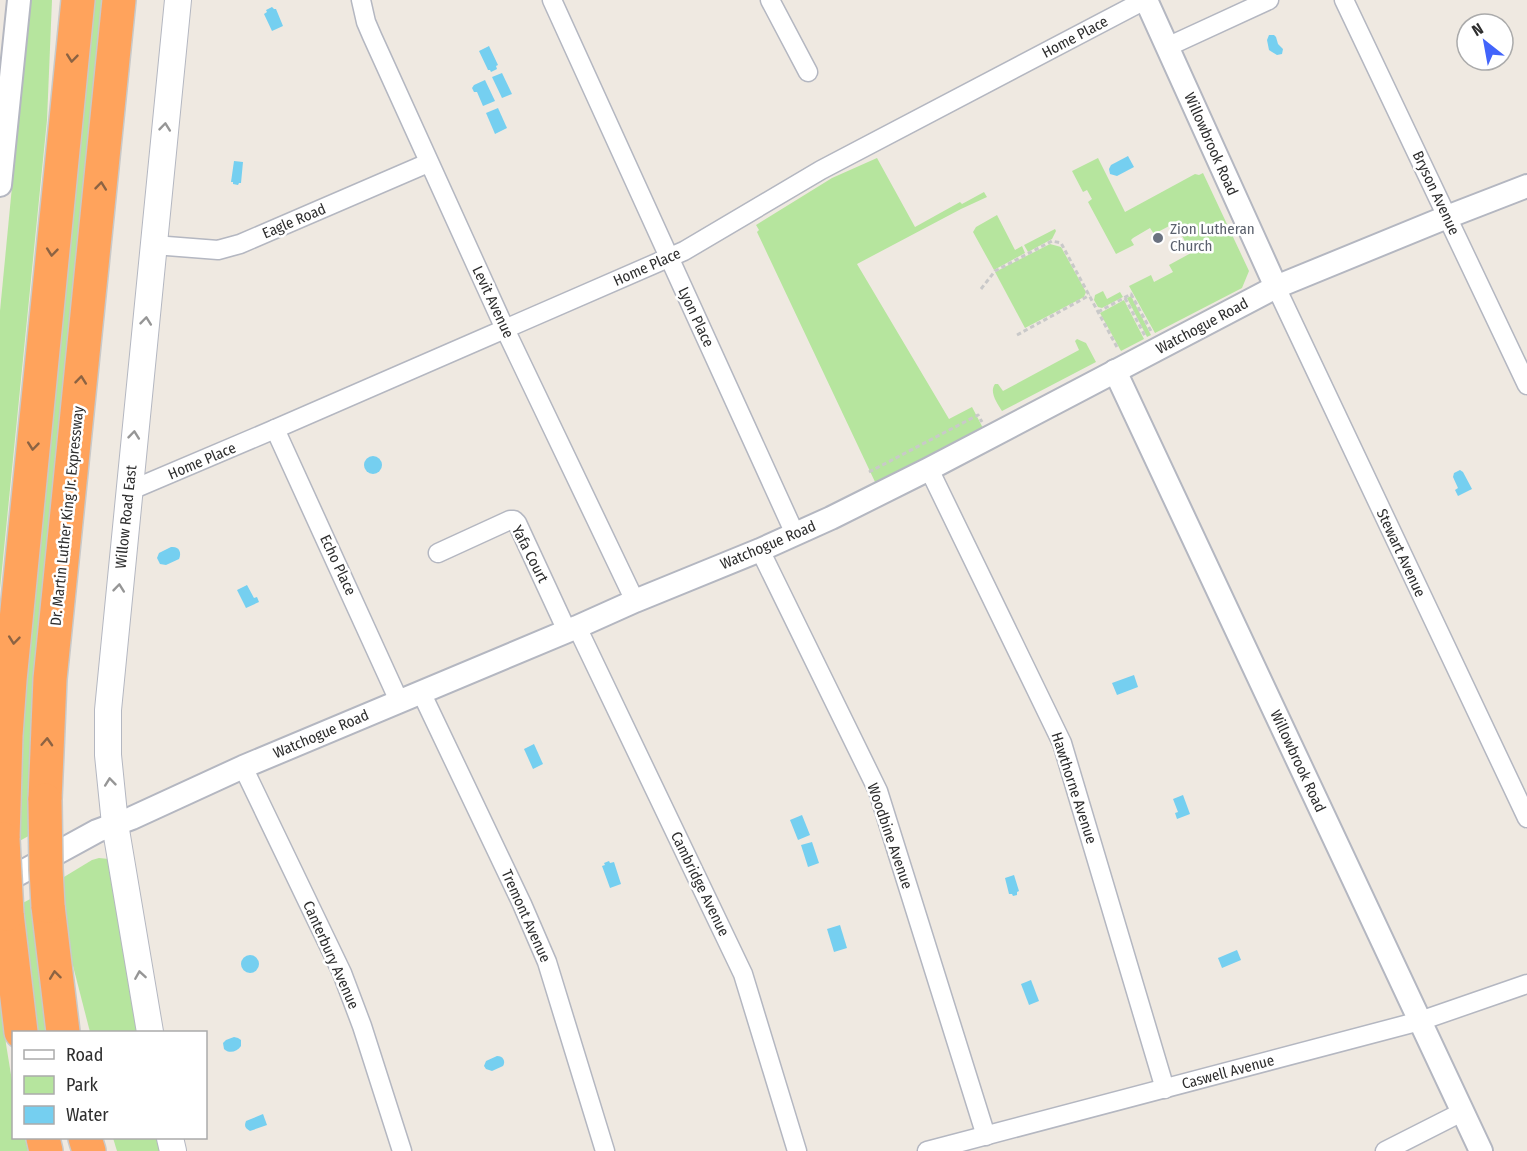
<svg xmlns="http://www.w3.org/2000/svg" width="1527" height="1151" font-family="'Fira Sans Condensed',sans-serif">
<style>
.green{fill:#b6e59e}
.water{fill:#75cff0}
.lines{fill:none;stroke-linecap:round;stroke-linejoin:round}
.minor-casing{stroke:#b4b7c1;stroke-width:21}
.tertiary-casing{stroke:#b4b7c1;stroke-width:26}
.secondary-casing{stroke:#b4b7c1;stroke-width:28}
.motorway-casing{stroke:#c9c9c9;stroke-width:36}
.path{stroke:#c9c9c9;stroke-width:3;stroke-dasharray:4.5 3;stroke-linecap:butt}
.minor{stroke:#fff;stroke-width:18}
.tertiary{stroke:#fff;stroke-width:22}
.secondary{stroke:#fff;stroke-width:26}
.motorway{stroke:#ffa35c;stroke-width:33}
.motorway-bridge-casing{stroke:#c9c9c9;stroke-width:36;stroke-linecap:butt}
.motorway-bridge{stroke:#ffa35c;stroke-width:33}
.oneway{stroke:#8c6343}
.oneway2{stroke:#969696}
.worship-dot{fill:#6b7280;stroke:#fff;stroke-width:2}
.labels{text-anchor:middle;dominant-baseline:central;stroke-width:5;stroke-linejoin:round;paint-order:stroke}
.street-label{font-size:15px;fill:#2e2e2e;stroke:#fff}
.worship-label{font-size:15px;fill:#5b616d;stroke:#fff;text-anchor:start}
</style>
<rect width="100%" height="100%" fill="#efe9e1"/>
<g class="green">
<path d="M30,0H52L47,120L0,589V311Z"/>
<path d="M89,0H107L34,833L14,844L15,778Z"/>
<path d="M877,158L915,227L960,202L962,204L984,192L987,197L961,209L857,264L949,419L972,407L984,430L876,484L757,232L759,230L756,225L832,178Z"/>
<path d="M1098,158L1125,212L1195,174L1199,175L1203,173L1249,271L1242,288L1155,333L1129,286L1151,275L1154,282L1173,272L1169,265L1191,253L1176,224H1173L1154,234L1150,228L1133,238L1131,240L1134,245L1116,254L1088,202L1092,199L1087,190L1083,192L1072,171Z"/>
<path d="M997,215L1015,250L1022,246L1025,253L994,270L973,232L976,227Z"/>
<path d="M1055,229L1056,231L1052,239L1028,252L1024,245Z"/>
<path d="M1050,244L1061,247L1086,292L1084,297L1025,328L995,272Z"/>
<path d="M1103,291L1107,299L1120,292L1123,297L1102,308L1098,307L1094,300L1095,295Z"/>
<path d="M1131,296L1151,335L1147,337L1127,298Z"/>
<path d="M1124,300L1144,339L1121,351L1100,313Z"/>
<path d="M1077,339L1086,343L1096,362L1002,411C997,403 989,392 995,384H998L1003,391L1079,350L1075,341Z"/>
<path d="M99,858L109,859L139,1032H90L63,927L59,880L92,860Z"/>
<path d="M36,896L52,1032H33L17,906Z"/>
<path d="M0,974L6,1044L13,1087L14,1138H25L28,1151H0Z"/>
<path d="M113,1138H159L162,1151H117Z"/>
</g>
<g class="water">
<path d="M272,7L274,9H276L283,26L272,31L264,14L267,12L266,10Z"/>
<path d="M1269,35H1274L1276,37L1278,44L1283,49L1282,54L1277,55L1269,50L1267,40Z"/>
<path d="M489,46L498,65L496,66L497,69L491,72L490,70H488L479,51Z"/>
<path d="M502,73L512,94L502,98L492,77Z"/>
<path d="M485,80L495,101L483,106L477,92H474L472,88L474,85Z"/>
<path d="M498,108L507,128L495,134L486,113Z"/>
<path d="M1128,156L1134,167L1117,176L1110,174L1109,169L1111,165Z"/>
<path d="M234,161L243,162L241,183H239L238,185L233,184V182H231Z"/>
<circle cx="373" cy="465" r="9"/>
<path d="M1460,470L1463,472L1472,489L1458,496L1455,490L1458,488L1453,477L1454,473Z"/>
<path d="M171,547C179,546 182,552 179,559L166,565L160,564L157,558L159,553Z"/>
<path d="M247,585L254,598L257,597L259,602L246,608L237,590Z"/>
<path d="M1134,675L1138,687L1117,695L1112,683Z"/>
<path d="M534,744L543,764L533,769L524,749Z"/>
<path d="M1183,795L1190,814L1177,819L1175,813L1178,812L1173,799Z"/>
<path d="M802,815L810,835L798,840L790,820Z"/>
<path d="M812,842L819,863L808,867L801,845Z"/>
<path d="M609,861L610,863L614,862L621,884L610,888L602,866L605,865L604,863Z"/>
<path d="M1014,875L1019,891L1017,892V895L1013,896L1012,894H1009L1005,878Z"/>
<path d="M840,925L847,948L834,952L827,929Z"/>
<path d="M1237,950L1241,960L1222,968L1218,958Z"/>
<circle cx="250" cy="964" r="9"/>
<path d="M1031,980L1039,1001L1029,1005L1021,984Z"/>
<path d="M234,1037L238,1038L241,1040V1046C237,1052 229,1054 224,1049L223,1043L226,1040Z"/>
<path d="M497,1056C503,1056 506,1061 503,1066L492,1071L486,1069L484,1066L486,1061Z"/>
<path d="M263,1114L267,1125L250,1131C245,1128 244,1126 246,1121Z"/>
</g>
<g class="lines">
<g class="minor-casing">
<g id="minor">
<path d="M361,0L366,22L372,36L505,329L635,601"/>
<path d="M552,0L795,534"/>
<path d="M770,0L808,72"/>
<path d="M1344,0L1527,385"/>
<path d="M1167,47L1269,0"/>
<path d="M154,245L218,250L240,244L428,163"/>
<path d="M1276,287L1527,818"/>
<path d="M275,429L399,701"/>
<path d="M929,469L1062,743L1165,1089"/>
<path d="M129,491L275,429L684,251L821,170L1145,0"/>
<path d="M760,550L878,791L986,1136"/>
<path d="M438,553L510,520H514L517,523L567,631"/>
<path d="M577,627L743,974L797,1151"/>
<path d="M421,692L522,904L547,962L605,1151"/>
<path d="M243,767L342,973L362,1026L402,1151"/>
<path d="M927,1151L1420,1021L1527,984"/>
<path d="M1385,1151L1462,1112"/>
</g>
</g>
<g class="tertiary-casing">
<g id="tertiary">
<path d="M1146,0L1276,287"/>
<path d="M0,185L19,0"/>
<path d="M1115,371L1481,1151"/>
<path d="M0,884L97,831L132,818L243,767L577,627L635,601L760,550L831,518L929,469L1276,287L1447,217L1527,186"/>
</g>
</g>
<g class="secondary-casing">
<g id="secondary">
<path d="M150,1032L115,824L108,755V710L178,0"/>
<path d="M170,1138L173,1151"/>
</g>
</g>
<g class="motorway-casing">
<g id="motorway">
<path d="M45,800L50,679L119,0"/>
<path d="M3,839L6,735L10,680L78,0"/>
<path d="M48,906L63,1032"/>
<path d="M7,914L21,1032"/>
<path d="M43,1138L46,1151"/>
<path d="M85,1138L89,1151"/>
</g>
</g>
<g class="path">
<path d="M981,289L995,271L1052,241L1061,243L1118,349"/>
<path d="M1125,298L1145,336"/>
<path d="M1098,312L1131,294L1152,333"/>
<path d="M1017,335L1090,295"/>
<path d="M869,472L978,415L982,422"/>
</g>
<use href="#minor" class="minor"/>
<use href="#tertiary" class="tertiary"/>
<use href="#secondary" class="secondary"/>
<use href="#motorway" class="motorway"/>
<g class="motorway-bridge-casing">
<g id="motorway-bridge">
<path d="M45,800L46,869L48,906"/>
<path d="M3,839L7,914"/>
</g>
</g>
<use href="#motorway-bridge" class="motorway-bridge"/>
</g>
<defs><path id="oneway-chevron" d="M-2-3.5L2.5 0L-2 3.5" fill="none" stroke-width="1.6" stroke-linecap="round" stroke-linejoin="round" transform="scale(1.5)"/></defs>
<g class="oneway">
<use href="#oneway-chevron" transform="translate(72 58) rotate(96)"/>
<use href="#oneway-chevron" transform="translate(101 186) rotate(-84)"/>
<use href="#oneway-chevron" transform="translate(52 252) rotate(96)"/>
<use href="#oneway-chevron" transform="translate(81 380) rotate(-84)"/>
<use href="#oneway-chevron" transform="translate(33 446) rotate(96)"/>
<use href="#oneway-chevron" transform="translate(14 640) rotate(96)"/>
<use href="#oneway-chevron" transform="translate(47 742) rotate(-87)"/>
<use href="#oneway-chevron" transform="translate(55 975) rotate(-97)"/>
</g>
<g class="oneway2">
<use href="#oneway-chevron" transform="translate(165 127) rotate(-84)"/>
<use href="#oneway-chevron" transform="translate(146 321) rotate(-84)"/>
<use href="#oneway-chevron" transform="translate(134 435) rotate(-84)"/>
<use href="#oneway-chevron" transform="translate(119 588) rotate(-84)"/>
<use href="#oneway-chevron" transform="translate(110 782) rotate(-96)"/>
<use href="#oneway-chevron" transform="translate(140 975) rotate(-99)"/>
</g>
<circle class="worship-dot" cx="1158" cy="238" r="6"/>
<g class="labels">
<g class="street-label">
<text transform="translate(1075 37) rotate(-28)">Home Place</text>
<text transform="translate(1211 144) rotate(66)">Willowbrook Road</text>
<text transform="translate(1436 193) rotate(65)">Bryson Avenue</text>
<text transform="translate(294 221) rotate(-23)">Eagle Road</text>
<text transform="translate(647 267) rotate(-24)">Home Place</text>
<text transform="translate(493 302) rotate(65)">Levit Avenue</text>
<text transform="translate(696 317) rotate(65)">Lyon Place</text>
<text transform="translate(1202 326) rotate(-28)">Watchogue Road</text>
<text transform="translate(202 461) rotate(-23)">Home Place</text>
<text transform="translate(67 516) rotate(-84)">Dr. Martin Luther King Jr. Expressway</text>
<text transform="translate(126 517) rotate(-84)">Willow Road East</text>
<text transform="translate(768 545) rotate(-23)">Watchogue Road</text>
<text transform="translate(1401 553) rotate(65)">Stewart Avenue</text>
<text transform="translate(530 554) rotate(63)">Yafa Court</text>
<text transform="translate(338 565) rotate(65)">Echo Place</text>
<text transform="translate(321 734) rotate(-23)">Watchogue Road</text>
<text transform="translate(1298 761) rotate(65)">Willowbrook Road</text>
<text transform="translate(1074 788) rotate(72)">Hawthorne Avenue</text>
<text transform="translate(890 836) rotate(71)">Woodbine Avenue</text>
<text transform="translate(700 884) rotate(64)">Cambridge Avenue</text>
<text transform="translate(526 916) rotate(66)">Tremont Avenue</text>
<text transform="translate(331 955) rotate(66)">Canterbury Avenue</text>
<text transform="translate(1228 1072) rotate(-15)">Caswell Avenue</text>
</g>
<g class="worship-label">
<text x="1170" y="229">Zion Lutheran<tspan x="1170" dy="17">Church</tspan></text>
</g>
</g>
<rect x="12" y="1031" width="195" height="108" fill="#ffffff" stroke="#ababab" stroke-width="1.5"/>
<rect x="24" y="1050" width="30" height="9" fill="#ffffff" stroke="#ababab" stroke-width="1.5"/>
<text x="66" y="1061" font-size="18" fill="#2e2e2e">Road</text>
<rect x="24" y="1076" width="30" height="18" fill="#b6e59e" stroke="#ababab" stroke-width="1.5"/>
<text x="66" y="1091" font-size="18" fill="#2e2e2e">Park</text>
<rect x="24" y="1106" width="30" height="18" fill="#75cff0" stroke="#ababab" stroke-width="1.5"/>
<text x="66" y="1121" font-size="18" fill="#2e2e2e">Water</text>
<g transform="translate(1485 42) rotate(329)"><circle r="28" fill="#ffffff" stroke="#ababab" stroke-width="1.5"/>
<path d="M0-4.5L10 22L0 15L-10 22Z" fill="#4264fb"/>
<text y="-9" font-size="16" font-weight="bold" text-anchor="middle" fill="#2e2e2e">N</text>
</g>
</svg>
